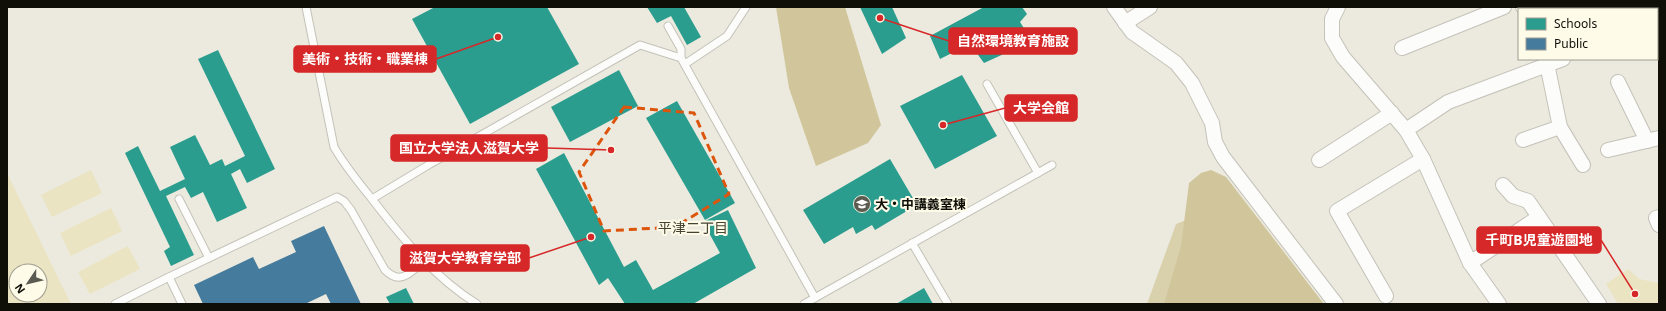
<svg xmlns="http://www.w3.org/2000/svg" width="1666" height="311" font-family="'Noto Sans','Noto Sans JP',sans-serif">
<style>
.green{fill:#ebe4c2;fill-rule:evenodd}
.forest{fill:#d9d1ac}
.water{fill:#d1c69b}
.schools{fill:#2a9d8f}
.public{fill:#457b9d}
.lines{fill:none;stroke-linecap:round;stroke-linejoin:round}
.service-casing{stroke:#c4c2b9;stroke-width:9}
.minor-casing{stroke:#c4c2b9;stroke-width:16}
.service{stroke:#fcfcfa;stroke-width:7}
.minor{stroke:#fcfcfa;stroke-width:14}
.marked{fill:none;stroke:#dd550c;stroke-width:3;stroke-dasharray:8 5;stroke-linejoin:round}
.labels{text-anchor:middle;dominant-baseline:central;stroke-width:4;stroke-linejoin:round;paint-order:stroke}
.poi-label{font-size:13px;font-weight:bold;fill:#0f0e07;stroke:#fefbe9;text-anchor:start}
.neighbourhood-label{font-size:14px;fill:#474332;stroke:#fefbe9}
.leader{fill:none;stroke:#d62828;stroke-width:1.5}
.callout-dot{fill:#d62828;stroke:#fefbe9;stroke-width:1.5}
.callout{fill:#d62828;stroke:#d62828;stroke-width:1.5}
.callout-label{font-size:14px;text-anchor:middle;font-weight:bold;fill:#fff}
</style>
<rect width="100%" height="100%" fill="#eceade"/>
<g class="green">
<path d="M91,170L102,193L52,217L41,195Z"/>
<path d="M7,173L71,304H7ZM16,271H40V295H16Z"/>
<path d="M111,208L122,231L71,256L60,233Z"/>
<path d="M128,246L140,269L90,294L78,272Z"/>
<path d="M1628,269L1639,279L1659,283V304H1618L1606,284Z"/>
</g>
<path class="forest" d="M1194,217L1175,304H1147L1176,224Z"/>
<g class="water">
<path d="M776,7H845L881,125L868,143L816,166L789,88Z"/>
<path d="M1211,170L1226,177L1324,304H1164L1181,246L1189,183L1201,173Z"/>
</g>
<g class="schools">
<path d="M435,7H547L579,64L470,124L412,19Z"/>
<path d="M647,7H684L701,37L687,45L671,16L657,23Z"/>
<path d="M860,7H892L906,38L882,54Z"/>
<path d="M984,7H1022L1027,14L1020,22L1032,41L984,63L970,44L940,59L930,36Z"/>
<path d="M218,50L275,169L247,183L240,169L231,174L247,208L217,222L203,192L191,198L185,187L166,196L194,255L171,266L164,251L170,247L125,153L138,146L160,191L185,179L170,147L195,135L210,165L222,159L225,166L245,156L198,59Z"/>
<path d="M619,70L638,106L570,142L551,107Z"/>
<path d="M962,75L997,136L935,169L900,106Z"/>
<path d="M677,101L735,203L705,220L646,118Z"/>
<path d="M564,153L624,267L636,260L653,290L720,253L703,222L728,210L756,268L693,304H625L608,278L599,285L536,169Z"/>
<path d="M890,159L917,205L875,230L872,225L856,234L853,227L824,244L803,210Z"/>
<path d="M406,288L414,304H390L386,297Z"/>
<path d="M924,288L933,304H896Z"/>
</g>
<path class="public" d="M324,226L361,304H331L326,294L305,304H203L194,285L253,257L259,269L296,252L291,241Z"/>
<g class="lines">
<g class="service-casing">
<g id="service">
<path d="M306,7L334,147C345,166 358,182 372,199C402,238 435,278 477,304"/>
<path d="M668,26L681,49V58L815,298"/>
<path d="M685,64L727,36L746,7"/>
<path d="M987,84L1038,173"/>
<path d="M179,199L209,258"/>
<path d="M372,199L430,164L640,45L681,58"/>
<path d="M912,243L948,304"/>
<path d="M115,304L169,277"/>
<path d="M182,304L169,277L337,197L344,201L351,210L385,270C401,286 411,272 425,260"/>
<path d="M804,304L1052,165"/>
</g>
</g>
<g class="minor-casing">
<g id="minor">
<path d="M1114,7L1132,32L1176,63L1192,83L1212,123L1215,142L1223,157L1336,304"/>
<path d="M1338,7L1332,19V38L1343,57L1406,130L1423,159L1470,263L1499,304"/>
<path d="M1523,7L1526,9"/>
<path d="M1657,22L1659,21"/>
<path d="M1125,23L1150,7"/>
<path d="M1402,48L1504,7"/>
<path d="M1546,59L1560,127L1583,165"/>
<path d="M1618,82L1647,141"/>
<path d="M1406,130L1448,102L1563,59"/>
<path d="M1523,140L1560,127"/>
<path d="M1608,150L1659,138"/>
<path d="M1319,160L1392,113"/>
<path d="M1503,185L1513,196L1528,201L1599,304"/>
<path d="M1659,217L1656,218L1659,225"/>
<path d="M1470,263L1539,217"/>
<path d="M1386,296L1337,211L1423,159"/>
</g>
</g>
<use href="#service" class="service"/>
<use href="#minor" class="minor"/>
</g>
<path class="marked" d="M624,107L694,113L729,194L675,227L604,231L579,172Z"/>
<defs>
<g id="university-disc" transform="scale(0.9)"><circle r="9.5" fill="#5c5b52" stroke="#fefbe9"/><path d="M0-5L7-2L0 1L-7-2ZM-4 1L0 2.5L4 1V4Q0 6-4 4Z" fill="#fff"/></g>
</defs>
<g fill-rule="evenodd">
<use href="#university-disc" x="862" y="204"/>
</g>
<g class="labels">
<g class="poi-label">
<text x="875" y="204">大・中講義室棟</text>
</g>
<g class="neighbourhood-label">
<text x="693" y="227">平津二丁目</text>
</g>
</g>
<path class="leader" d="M880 18L949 41M498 37L436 59M943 125L1005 108M611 150L547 148M1635 294L1601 240M591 237L529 258"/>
<g class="callout-dot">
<circle cx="880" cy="18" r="4"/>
<circle cx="498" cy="37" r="4"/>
<circle cx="943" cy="125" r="4"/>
<circle cx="611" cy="150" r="4"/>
<circle cx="1635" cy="294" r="4"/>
<circle cx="591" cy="237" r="4"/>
</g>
<g class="callout">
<rect x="949" y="28" width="128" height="26" rx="4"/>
<rect x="294" y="46" width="142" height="26" rx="4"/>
<rect x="1005" y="95" width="72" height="26" rx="4"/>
<rect x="391" y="135" width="156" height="26" rx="4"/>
<rect x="1477" y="227" width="124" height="26" rx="4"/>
<rect x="401" y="245" width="128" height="26" rx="4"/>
</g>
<g class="callout-label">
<text x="1013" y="46">自然環境教育施設</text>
<text x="365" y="64">美術・技術・職業棟</text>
<text x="1041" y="113">大学会館</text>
<text x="469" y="153">国立大学法人滋賀大学</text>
<text x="1539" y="245">千町B児童遊園地</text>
<text x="465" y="263">滋賀大学教育学部</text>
</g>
<rect width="1666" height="311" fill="none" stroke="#0f0e07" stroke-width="16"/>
<rect x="1518" y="8" width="140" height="52" fill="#fefbe9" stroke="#9e9c8f"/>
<rect x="1526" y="18" width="20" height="12" fill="#2a9d8f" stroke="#9e9c8f"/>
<text x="1554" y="28" font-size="12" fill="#0f0e07">Schools</text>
<rect x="1526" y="38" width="20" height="12" fill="#457b9d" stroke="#9e9c8f"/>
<text x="1554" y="48" font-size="12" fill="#0f0e07">Public</text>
<g transform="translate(28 283) rotate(235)"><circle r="19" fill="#fefbe9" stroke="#9e9c8f"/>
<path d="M0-3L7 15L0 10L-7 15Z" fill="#5c5b52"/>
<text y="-6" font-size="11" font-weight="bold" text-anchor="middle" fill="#0f0e07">N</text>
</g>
</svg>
